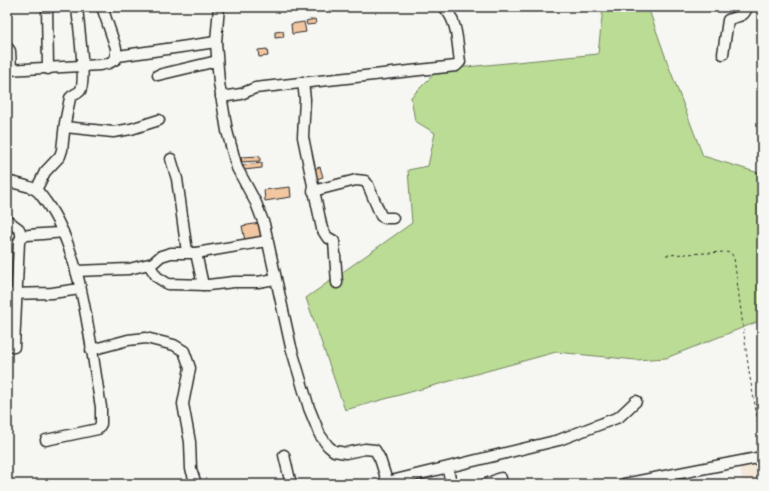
<svg xmlns="http://www.w3.org/2000/svg" width="769" height="491" font-family="Dekko,sans-serif">
<style>
.built{fill:#f4e8d9}
.green{fill:#bbdc95;stroke:#738460}
.building{fill:#f1c6a0;stroke:#2b2b2b}
.lines{fill:none;stroke-linecap:round;stroke-linejoin:round}
.minor-casing{stroke:#2b2b2b;stroke-width:13}
.path{stroke:#2b2b2b;stroke-width:1;stroke-dasharray:3 3;stroke-linecap:butt}
.minor{stroke:#f6f6f2;stroke-width:10}
</style>
<rect width="100%" height="100%" fill="#f6f6f2"/>
<filter id="ink" filterUnits="userSpaceOnUse"><feTurbulence type="fractalNoise" baseFrequency=".025" numOctaves="2"/><feDisplacementMap in="SourceGraphic" scale="8" xChannelSelector="R" yChannelSelector="G"/><feConvolveMatrix kernelMatrix="1 2 1 2 8 2 1 2 1" color-interpolation-filters="sRGB"/></filter>
<g filter="url(#ink)">
<path class="built" d="M762,460V484H743L739,463Z"/>
<path class="green" d="M603,8L649,10L669,67L703,156L762,174V320L666,358L636,360L556,352L345,410L306,298L412,223L408,170L428,166L435,133L415,121L411,97L436,72L456,68L598,54Z"/>
<g class="building">
<path d="M315,19L316,24L307,25L306,21Z"/>
<path d="M304,22L306,32L292,34L291,24Z"/>
<path d="M283,31L284,37L275,38V32Z"/>
<path d="M267,49L268,56L259,57L258,50Z"/>
<path d="M260,156V161L242,162L241,157Z"/>
<path d="M262,163V168L244,170L243,165Z"/>
<path d="M320,167L323,177L317,179L314,169Z"/>
<path d="M290,187L291,197L265,201L264,190Z"/>
<path d="M260,223L262,237L245,241L242,226Z"/>
</g>
<g class="lines">
<g class="minor-casing">
<g id="minor">
<path d="M47,7L48,69"/>
<path d="M219,7L216,42L219,83L227,131L237,168L256,203L264,224L291,347L309,408L320,435L328,446L334,451L346,453L365,449L375,450L380,459L388,484"/>
<path d="M7,47L10,51L11,70"/>
<path d="M723,54L728,20C736,15 744,19 747,7"/>
<path d="M118,56L216,42"/>
<path d="M7,70L100,65L109,63L116,59V48L102,7"/>
<path d="M158,75L217,61"/>
<path d="M303,82L305,99L303,137L322,229L327,237L334,241L337,283"/>
<path d="M221,97L241,94L255,88L456,66L460,62C457,42 458,22 444,7"/>
<path d="M65,127L113,132L131,129L159,120"/>
<path d="M171,159L177,179L187,252"/>
<path d="M7,181C16,184 28,185 36,190C40,193 43,198 46,202C83,253 90,345 101,407V424L98,429L46,440"/>
<path d="M36,190L45,172L60,156L62,150L65,123L70,98C73,94 77,94 80,91C87,82 78,21 77,7"/>
<path d="M313,191L356,180L365,181L368,185L381,216L385,218H393"/>
<path d="M7,220L19,229L22,236"/>
<path d="M196,253L203,285"/>
<path d="M149,265L157,277L168,284L208,285L234,282H258L275,279"/>
<path d="M76,271L129,269L153,263L161,256L171,253H196L267,241"/>
<path d="M7,294L52,293L80,289"/>
<path d="M14,347L19,242C20,239 20,238 23,236C27,234 55,234 63,232"/>
<path d="M91,350L128,340L146,338L174,345L184,351L190,368L183,404L190,442L191,469L196,484"/>
<path d="M284,455L291,484"/>
<path d="M447,468L452,484"/>
<path d="M387,482L559,440L619,417L636,401"/>
<path d="M486,484L501,478"/>
<path d="M624,484L762,457"/>
</g>
</g>
<path class="path" d="M666,255L725,252L731,253L734,258L749,372L762,444"/>
<use href="#minor" class="minor"/>
</g>
</g>
<rect width="769" height="491" fill="none" stroke="#f6f6f2" stroke-width="24"/>
<rect x="12" y="12" width="745" height="467" fill="none" stroke="#2b2b2b" stroke-width="1.5" filter="url(#ink)"/>
</svg>
